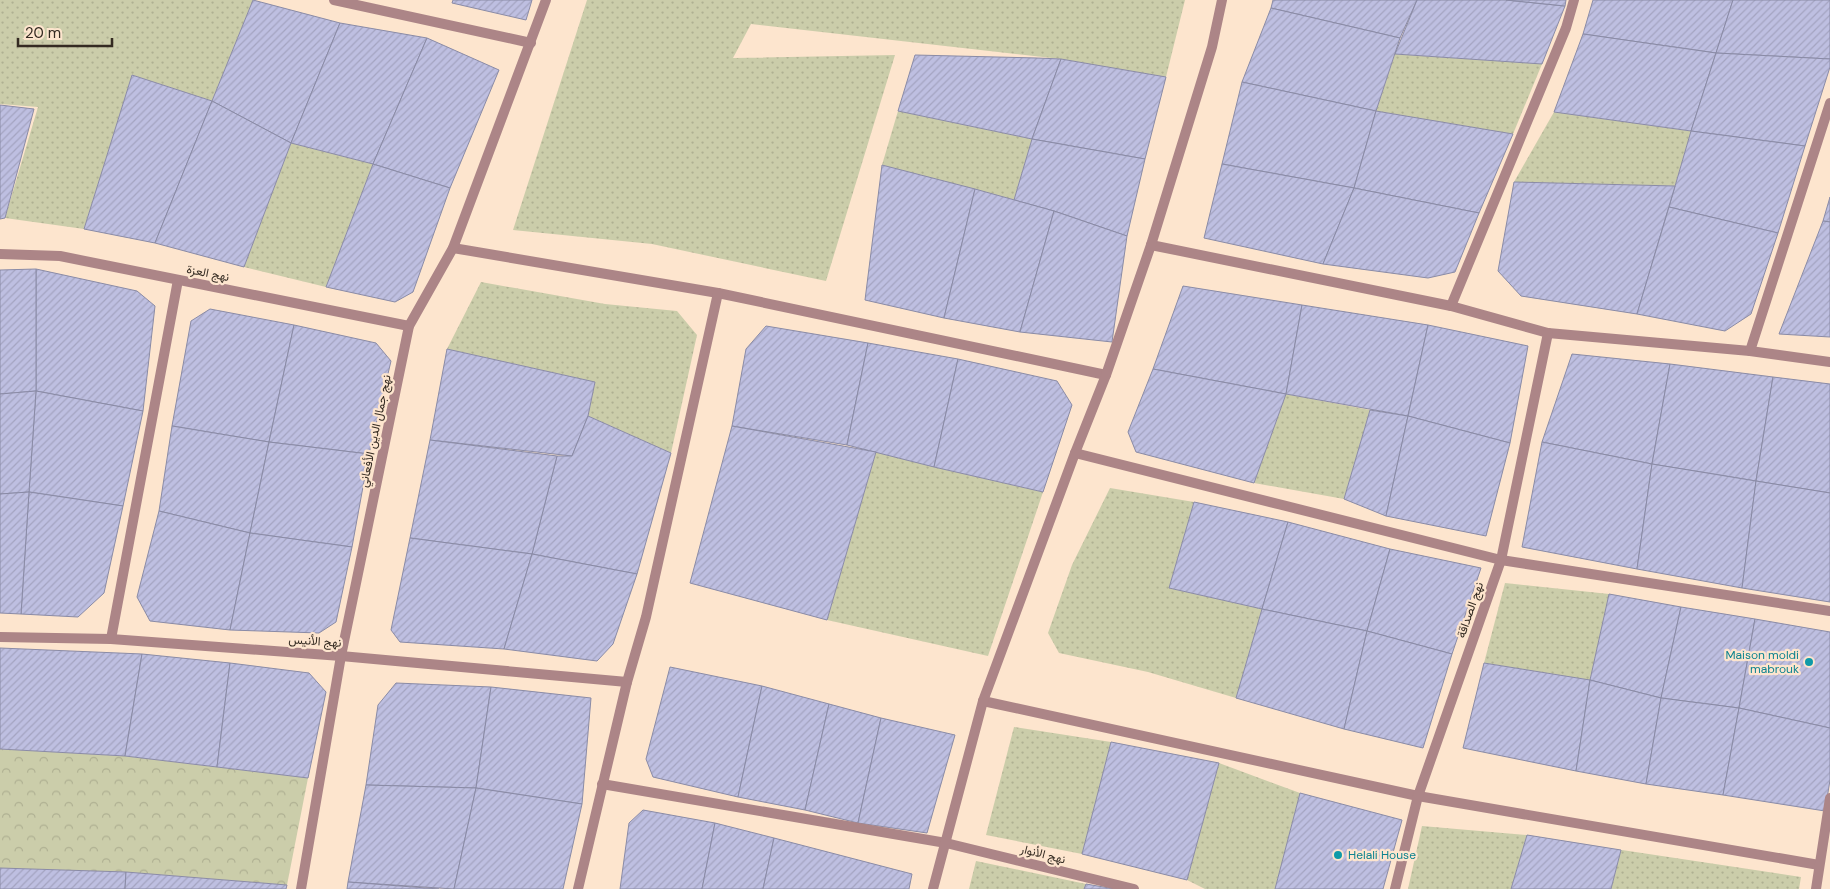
<svg xmlns="http://www.w3.org/2000/svg" width="1830" height="889" font-family="'DM Sans',Vazirmatn,sans-serif">
<style>
.grass{fill:url(#grass-dots)}
.forest{fill:url(#forest-crowns)}
.building{fill:url(#building-hatch);stroke:#8a8ba6}
.lines{fill:none;stroke-linecap:round;stroke-linejoin:round}
.minor{stroke:#ac8587;stroke-width:10}
.culture-dot{fill:#0f9aa8;stroke:#fde5ce;stroke-width:2}
.labels{text-anchor:middle;dominant-baseline:central;stroke-width:4.5;stroke-linejoin:round;paint-order:stroke}
.street-label{font-size:12px;fill:#342b22;stroke:#fde5ce}
.culture-label{font-size:12px;fill:#0d838f;stroke:#fde5ce;text-anchor:end}
</style>
<defs>
<pattern id="grass-dots" width="8" height="8" patternUnits="userSpaceOnUse" patternTransform="scale(1.25)"><rect width="8" height="8" fill="#cbcdaa"/><path d="M2 2h.1M6 6h.1" fill="none" stroke="#afb092" stroke-width="1.8" stroke-linecap="round"/></pattern>
<pattern id="forest-crowns" width="20" height="18" patternUnits="userSpaceOnUse" patternTransform="scale(1.25)"><rect width="20" height="18" fill="#cbcdaa"/><path d="M2 6a3 3 0 1 1 6 0M12 15a3 3 0 1 1 6 0" fill="none" stroke="#afb092"/></pattern>
<pattern id="building-hatch" width="6" height="6" patternUnits="userSpaceOnUse" patternTransform="scale(1.25)"><rect width="6" height="6" fill="#bebfe1"/><path d="M-1 1l2-2M0 6l6-6M5 7l2-2" fill="none" stroke="#a4a4c1"/></pattern>
</defs>
<rect width="100%" height="100%" fill="#fde5ce"/>
<g class="grass">
<path d="M0,0H253L212,101L132,75L84,229L5,218L38,107L0,104Z"/>
<path d="M587,0H1185L1166,77L1061,59L751,24L733,58L895,55L826,281L652,244L513,230Z"/>
<path d="M1395,54L1542,64L1513,134L1376,111Z"/>
<path d="M898,111L1032,139L1014,200L882,165Z"/>
<path d="M1554,112L1691,131L1675,186L1514,182Z"/>
<path d="M291,143L373,164L326,287L244,267Z"/>
<path d="M481,282L605,304L677,311L697,335L671,453L588,416L595,382L447,349Z"/>
<path d="M1286,394L1370,410L1344,499L1254,483Z"/>
<path d="M876,452L934,467L1043,492L988,656L827,620Z"/>
<path d="M1110,488L1194,502L1169,588L1262,609L1236,698L1148,672L1059,653L1048,633L1072,565Z"/>
<path d="M1505,583L1609,594L1590,680L1484,663Z"/>
<path d="M1014,727L1111,742L1082,854L986,835Z"/>
<path d="M1219,763L1300,793L1275,889H1205L1187,880Z"/>
<path d="M1422,826L1527,835L1511,889H1408Z"/>
<path d="M1621,850H1622L1801,877L1799,889H1611Z"/>
<path d="M976,861L1086,884L1084,889H969Z"/>
</g>
<path class="forest" d="M0,749L125,756L308,778L287,885L126,872L0,868Z"/>
<g class="building">
<path d="M253,0L340,23L291,143L212,101Z"/>
<path d="M453,0H532L526,20L452,3Z"/>
<path d="M1273,0H1417L1400,38L1271,8Z"/>
<path d="M1417,0H1506L1565,6L1542,64L1395,54Z"/>
<path d="M1506,0H1566L1565,6Z"/>
<path d="M1593,0H1733L1716,53L1583,34Z"/>
<path d="M1733,0H1830V59L1716,53Z"/>
<path d="M1271,8L1400,38L1376,111L1242,82Z"/>
<path d="M340,23L427,38L373,164L291,143Z"/>
<path d="M1583,34L1716,53L1691,131L1554,112Z"/>
<path d="M427,38L499,70L450,188L373,164Z"/>
<path d="M1716,53L1830,59V67L1805,146L1691,131Z"/>
<path d="M915,55L1037,58L1061,59L1032,139L898,111Z"/>
<path d="M1061,59L1166,77L1145,159L1032,139Z"/>
<path d="M132,75L212,101L155,243L84,229Z"/>
<path d="M1242,82L1376,111L1354,188L1222,164Z"/>
<path d="M212,101L291,143L244,267L155,243Z"/>
<path d="M0,105L34,109L5,218L0,219Z"/>
<path d="M1376,111L1513,134L1479,213L1354,188Z"/>
<path d="M1691,131L1805,146L1778,233L1669,207Z"/>
<path d="M1032,139L1145,159L1127,236L1054,211L1014,200Z"/>
<path d="M373,164L450,188L413,292L395,302L326,287Z"/>
<path d="M1222,164L1354,188L1323,264L1204,238Z"/>
<path d="M882,165L975,189L944,318L865,300Z"/>
<path d="M1514,182L1675,186L1637,314L1521,296L1498,271Z"/>
<path d="M1354,188L1479,213L1455,272L1428,278L1323,264Z"/>
<path d="M975,189L1054,211L1020,332L944,318Z"/>
<path d="M1830,197V222L1823,221Z"/>
<path d="M1669,207L1778,233L1751,314L1725,331L1637,314Z"/>
<path d="M1054,211L1127,236L1112,342L1020,332Z"/>
<path d="M1823,221L1830,222V337L1779,334Z"/>
<path d="M36,269L137,291L155,306L143,411L36,391Z"/>
<path d="M36,269V391L0,394V270Z"/>
<path d="M1183,286L1302,305L1286,394L1153,369Z"/>
<path d="M1302,305L1428,325L1408,416L1286,394Z"/>
<path d="M210,309L294,325L269,442L172,426L191,321Z"/>
<path d="M294,325L376,343L391,361L369,454L269,442Z"/>
<path d="M1428,325L1528,346L1510,443L1408,416Z"/>
<path d="M766,326L868,343L847,445L732,426L746,349Z"/>
<path d="M868,343L958,359L934,467L847,445Z"/>
<path d="M447,349L595,382L588,416L572,456L430,440Z"/>
<path d="M1572,354L1670,364L1652,464L1542,442Z"/>
<path d="M958,359L1057,381L1072,405L1043,492L934,467Z"/>
<path d="M1670,364L1773,377L1756,481L1652,464Z"/>
<path d="M1153,369L1286,394L1254,483L1136,452L1128,432Z"/>
<path d="M1773,377L1830,384V493L1756,481Z"/>
<path d="M36,391L143,411L123,506L29,492Z"/>
<path d="M36,391L29,492L0,494V394Z"/>
<path d="M1370,410L1408,416L1386,516L1344,499Z"/>
<path d="M588,416L671,453L637,574L532,554L557,456H572Z"/>
<path d="M1408,416L1510,443L1486,536L1386,516Z"/>
<path d="M172,426L269,442L250,533L159,511Z"/>
<path d="M732,426L876,452L827,620L690,583Z"/>
<path d="M430,440L557,456L532,554L410,538Z"/>
<path d="M269,442L369,454L352,547L250,533Z"/>
<path d="M1542,442L1652,464L1637,569L1522,547Z"/>
<path d="M1652,464L1756,481L1742,588L1637,569Z"/>
<path d="M1756,481L1830,493V602L1742,588Z"/>
<path d="M29,492L123,506L104,593L78,617L21,614Z"/>
<path d="M29,492L21,614L0,613V494Z"/>
<path d="M1194,502L1288,522L1262,609L1169,588Z"/>
<path d="M159,511L250,533L230,630L150,621L137,597Z"/>
<path d="M1288,522L1390,549L1367,631L1262,609Z"/>
<path d="M250,533L352,547L336,622L319,633L230,630Z"/>
<path d="M410,538L532,554L504,649L400,642L391,630Z"/>
<path d="M1390,549L1481,568L1452,654L1367,631Z"/>
<path d="M532,554L637,574L613,644L597,661L504,649Z"/>
<path d="M1609,594L1681,607L1661,698L1590,680Z"/>
<path d="M1681,607L1755,619L1739,708L1661,698Z"/>
<path d="M1262,609L1367,631L1344,729L1236,698Z"/>
<path d="M1755,619L1830,632V728L1739,708Z"/>
<path d="M1367,631L1452,654L1423,748L1344,729Z"/>
<path d="M0,648L142,654L125,756L0,749Z"/>
<path d="M142,654L230,663L217,767L125,756Z"/>
<path d="M230,663L309,673L326,692L308,778L217,767Z"/>
<path d="M1484,663L1590,680L1576,771L1463,748Z"/>
<path d="M670,667L762,686L738,797L653,777L646,759Z"/>
<path d="M1590,680L1661,698L1646,784L1576,771Z"/>
<path d="M396,683L491,687L476,788L366,785L378,705Z"/>
<path d="M762,686L829,704L805,810L738,797Z"/>
<path d="M491,687L591,698L582,804L476,788Z"/>
<path d="M1661,698L1739,708L1723,795L1646,784Z"/>
<path d="M829,704L881,718L858,823L805,810Z"/>
<path d="M1739,708L1830,728V780L1825,811L1723,795Z"/>
<path d="M881,718L955,735L927,833L858,823Z"/>
<path d="M1111,742L1219,763L1187,880L1082,854Z"/>
<path d="M366,785L476,788L454,889L348,882Z"/>
<path d="M476,788L582,804L563,889H454Z"/>
<path d="M1300,793L1402,820L1383,889H1275Z"/>
<path d="M643,810L715,823L702,889H620L629,823Z"/>
<path d="M715,823L774,838L763,889H702Z"/>
<path d="M1527,835L1621,850L1611,889H1511Z"/>
<path d="M774,838L912,874L909,889H763Z"/>
<path d="M0,868L126,872L125,889H0Z"/>
<path d="M126,872L287,885L286,889H125Z"/>
<path d="M348,882L439,889H347Z"/>
<path d="M1086,884L1115,889H1084Z"/>
</g>
<g class="lines">
<g class="minor">
<path d="M334,0L531,43"/>
<path d="M1151,245L1451,306L1548,333L1750,351L1830,362"/>
<path d="M453,248L718,293L1106,375"/>
<path d="M0,254L60,256L409,326"/>
<path d="M1451,306L1566,28L1574,0"/>
<path d="M1750,351L1830,103"/>
<path d="M1075,453L1501,560L1830,611"/>
<path d="M0,637L111,639L341,656L627,682"/>
<path d="M111,639L178,280"/>
<path d="M983,701L1418,796L1819,865"/>
<path d="M602,784L946,843L1134,889"/>
<path d="M301,889L341,656L409,326L453,248L546,0"/>
<path d="M578,889L627,682L646,617L718,293"/>
<path d="M933,889L983,701L1075,453L1106,375L1151,245L1212,47L1222,0"/>
<path d="M1395,889L1418,796L1501,560L1548,333"/>
<path d="M1816,889L1830,798"/>
</g>
</g>
<g class="culture-dot">
<circle cx="1809" cy="662" r="5"/>
<circle cx="1338" cy="855" r="5"/>
</g>
<g class="labels">
<g class="street-label">
<text transform="translate(208 273) rotate(11)">نهج العزة</text>
<text transform="translate(375 431) rotate(-78)">نهج جمال الدين الأفعاني</text>
<text transform="translate(1470 610) rotate(-71)">نهج الصداقة</text>
<text transform="translate(315 641) rotate(4)">نهج الأنيس</text>
<text transform="translate(1043 854) rotate(14)">نهج الأنوار</text>
</g>
<g class="culture-label">
<text x="1799" y="655">Maison moldi<tspan x="1799" dy="14">mabrouk</tspan></text>
<text x="1348" y="855" text-anchor="start">Helali House</text>
</g>
</g>
<path d="M18 38v8h94v-8" fill="none" stroke="#342b22" stroke-width="2.5"/>
<text x="25" y="38" font-size="15" fill="#342b22" stroke="#fde5ce" stroke-width="4" paint-order="stroke">20 m</text>
</svg>
